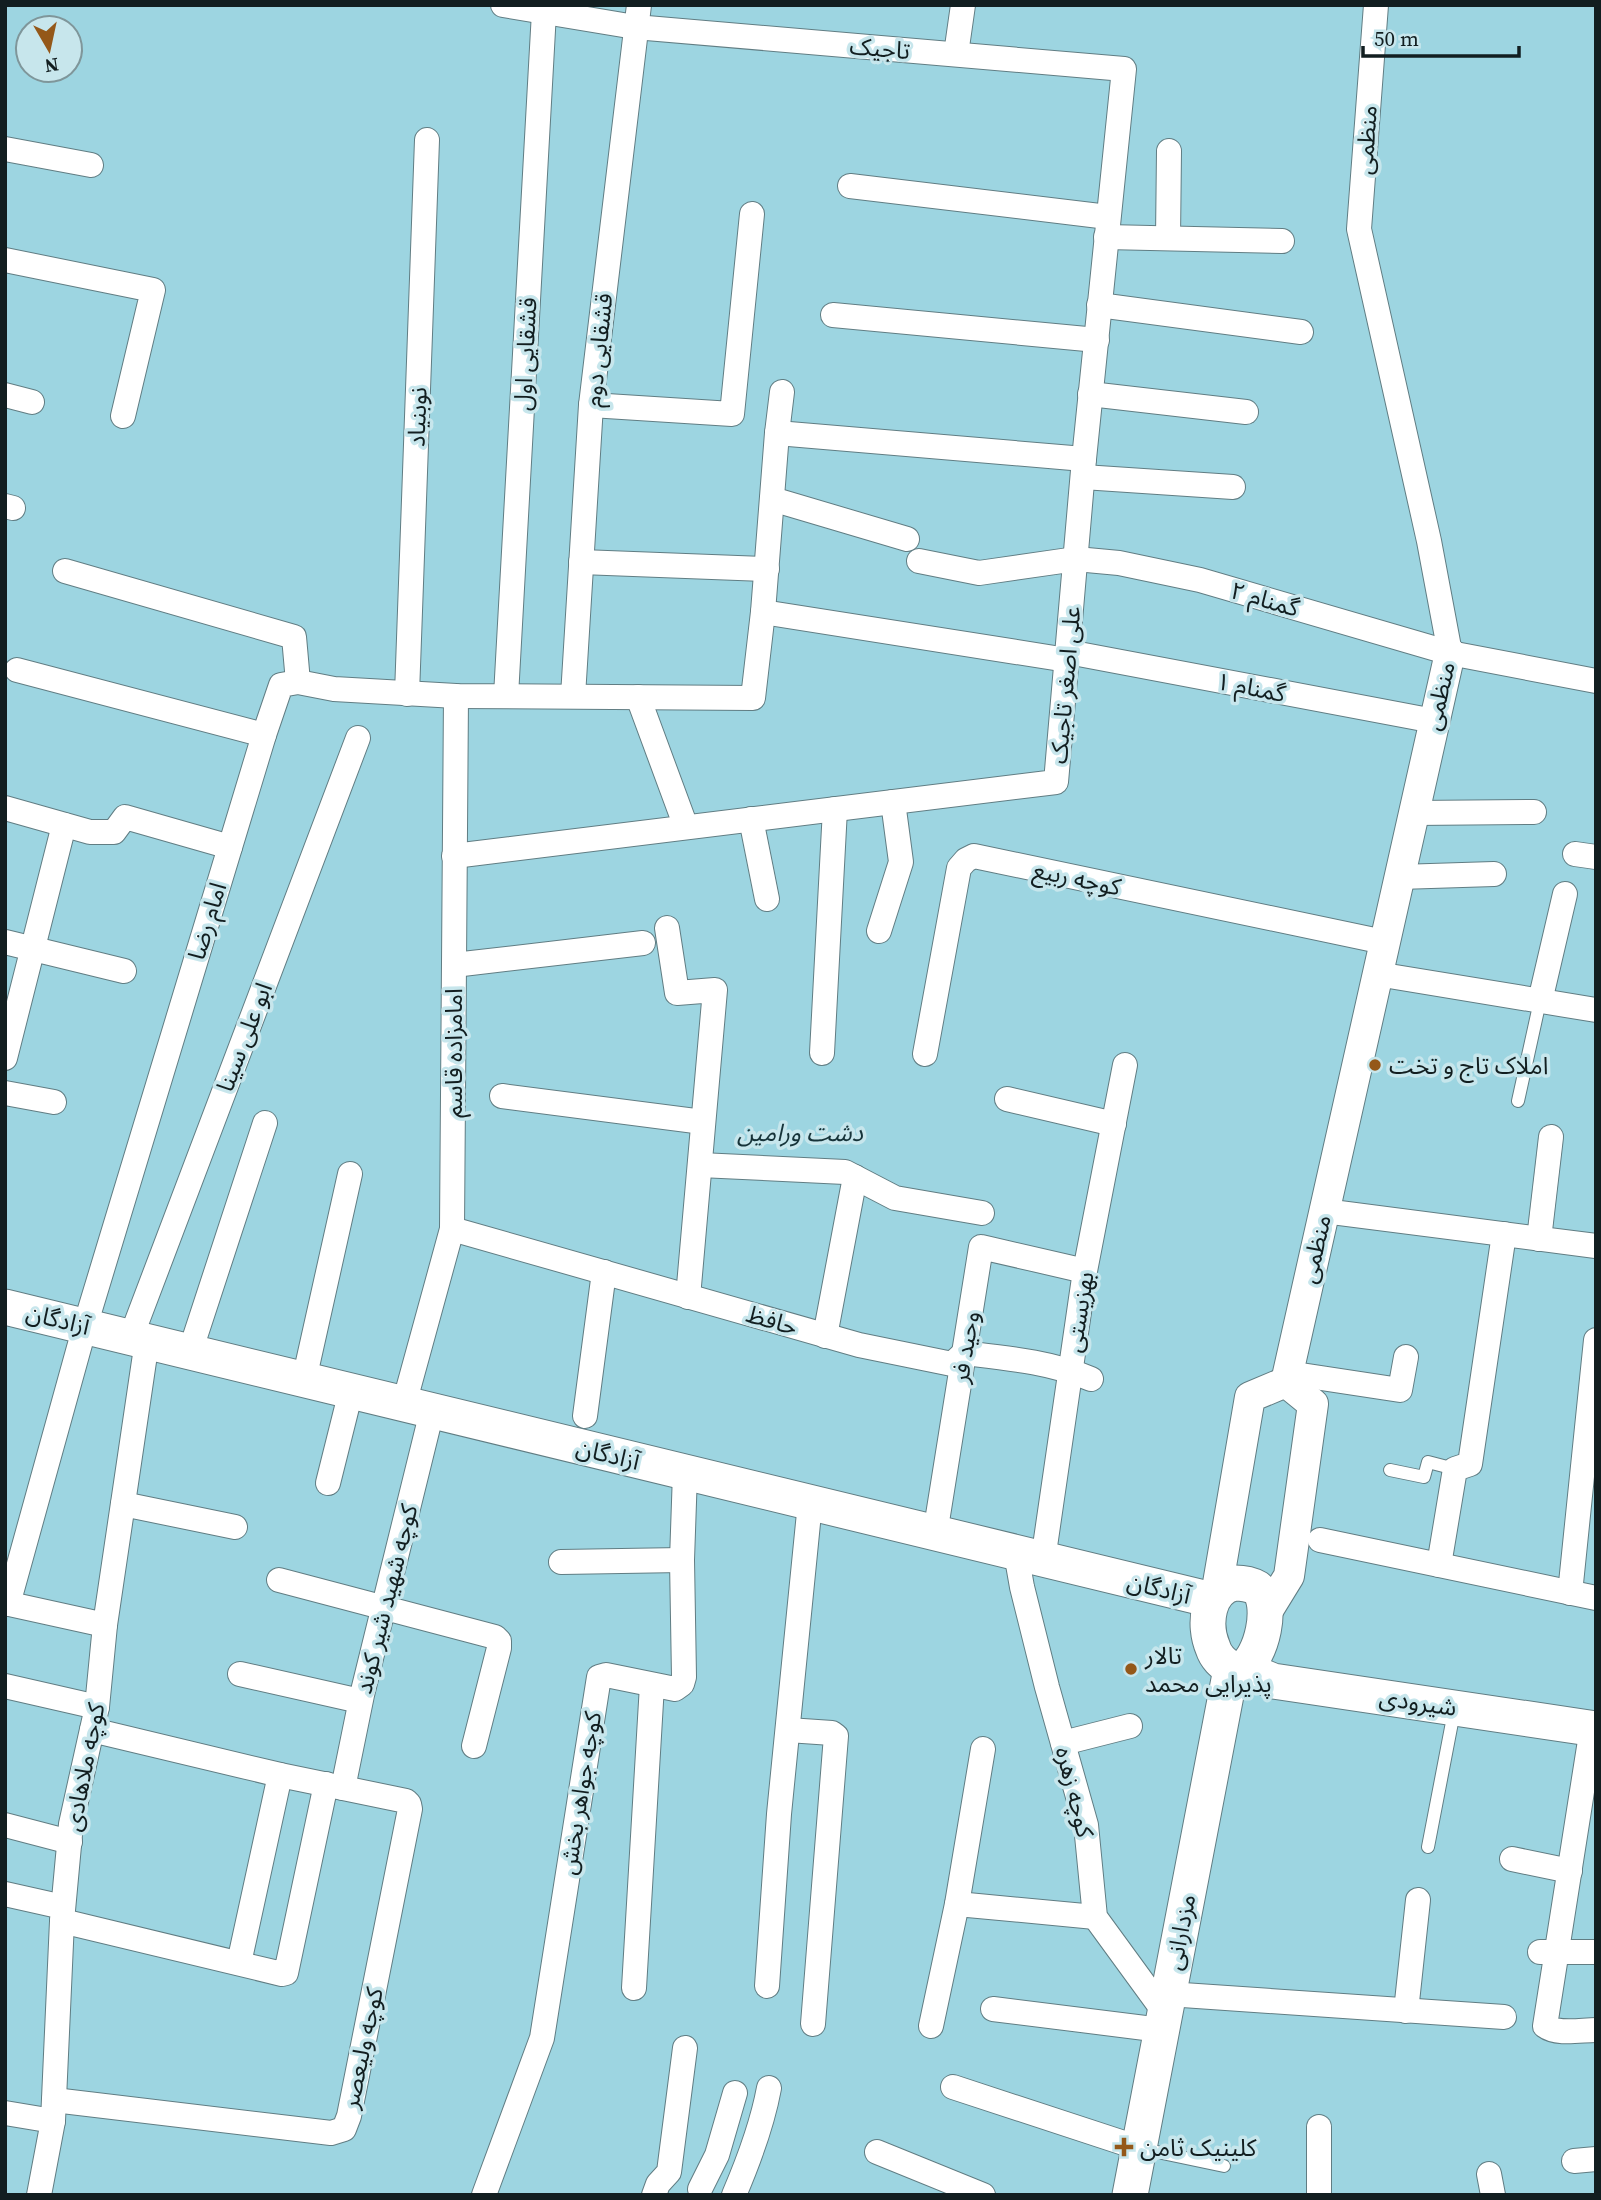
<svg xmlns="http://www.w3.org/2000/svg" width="1601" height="2200" font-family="'Source Serif 4','Noto Sans Arabic',serif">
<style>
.green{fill:#9dd5e1;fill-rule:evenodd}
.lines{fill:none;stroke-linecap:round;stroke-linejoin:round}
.service-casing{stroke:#617d83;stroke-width:14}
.minor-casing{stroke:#617d83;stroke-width:26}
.tertiary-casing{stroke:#617d83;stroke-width:32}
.secondary-casing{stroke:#617d83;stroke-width:37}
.service{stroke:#fff;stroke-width:12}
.minor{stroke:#fff;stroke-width:24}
.tertiary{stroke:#fff;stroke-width:30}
.secondary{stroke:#fff;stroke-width:35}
.poi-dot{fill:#945819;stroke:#c7e6ec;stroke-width:2.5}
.labels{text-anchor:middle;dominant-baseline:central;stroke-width:7;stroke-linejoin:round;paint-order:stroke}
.street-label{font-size:24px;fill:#121e20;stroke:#c7e6ec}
.poi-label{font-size:24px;fill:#121e20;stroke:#c7e6ec;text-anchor:start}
.park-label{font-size:24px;font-style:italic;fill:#163339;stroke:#c7e6ec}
</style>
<rect width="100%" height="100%" fill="#c7e6ec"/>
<path class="green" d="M5,5H1596V2195H5ZM28,28H70V70H28Z"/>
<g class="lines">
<g class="service-casing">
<g id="service">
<path d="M1518,1101L1540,1001"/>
<path d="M1390,1470L1424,1477L1428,1462L1455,1469"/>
<path d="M1428,1847L1454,1712"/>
<path d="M1143,2149L1224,2166"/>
</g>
</g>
<g class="minor-casing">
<g id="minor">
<path d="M1376,5L1359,229L1429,541L1450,653"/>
<path d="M956,54L963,5"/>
<path d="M5,149L91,165"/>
<path d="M850,186L1108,217"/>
<path d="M1106,237L1282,241"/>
<path d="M1168,238L1169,151"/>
<path d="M5,260L153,290L123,416"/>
<path d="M1099,305L1301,332"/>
<path d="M833,315L1097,340"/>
<path d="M1090,394L1246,412"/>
<path d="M5,395L32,402"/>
<path d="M591,405L732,414L752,214"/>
<path d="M777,433L1084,459"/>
<path d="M1083,477L1233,487"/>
<path d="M772,499L907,539"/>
<path d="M5,506L13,508"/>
<path d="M919,561L979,573L1076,559L1119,563L1200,580L1450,653L1596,681"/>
<path d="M581,562L767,569"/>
<path d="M65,571L294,637L298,682"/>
<path d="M763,612L1067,660"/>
<path d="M1068,652L1434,721"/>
<path d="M17,670L264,735"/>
<path d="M407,694L427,140"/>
<path d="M506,696L544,12"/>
<path d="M573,696L591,405L639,5"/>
<path d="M638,697L686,827"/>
<path d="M5,808L90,832H114L125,817L230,847"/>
<path d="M1413,813L1534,812"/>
<path d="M751,819L767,899"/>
<path d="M1575,854L1596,857"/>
<path d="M454,856L1056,782L1084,459L1124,69L635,27L503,5"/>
<path d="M1399,877L1494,874"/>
<path d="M667,928L677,993L715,990L688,1297"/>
<path d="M879,931L901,862L893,802"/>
<path d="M5,942L124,971"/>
<path d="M454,965L643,943"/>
<path d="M1377,974L1596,1010"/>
<path d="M1540,1001L1565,894"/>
<path d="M822,1053L835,809"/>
<path d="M925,1054L959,868L966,860L974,856L1384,942"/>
<path d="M5,1058L64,825"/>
<path d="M5,1093L54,1102"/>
<path d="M502,1096L703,1122"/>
<path d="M1007,1099L1114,1124"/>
<path d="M700,1165L845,1172L895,1198L982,1213"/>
<path d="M1324,1211L1596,1246"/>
<path d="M452,1229L859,1345L952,1364L964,1353C1006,1358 1051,1362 1091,1379"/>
<path d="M1539,1239L1551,1137"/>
<path d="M825,1336L855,1177"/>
<path d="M131,1337L358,738"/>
<path d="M190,1352L265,1123"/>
<path d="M1288,1373L1400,1390L1406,1357"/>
<path d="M304,1380L350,1174"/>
<path d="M404,1404L452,1229L456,696"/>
<path d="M585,1416L604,1272"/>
<path d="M328,1483L351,1391"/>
<path d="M123,1504L235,1527"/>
<path d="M935,1534L981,1247L1085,1271"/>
<path d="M1320,1540L1596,1598"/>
<path d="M1016,1553L1022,1587L1047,1687L1086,1825L1095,1917L1165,2013"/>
<path d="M1043,1560L1085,1271L1125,1065"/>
<path d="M561,1562L682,1560"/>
<path d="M1439,1565L1455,1469L1470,1464L1504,1234"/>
<path d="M279,1580L495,1637L499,1641V1648L474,1746"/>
<path d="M1570,1593L1596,1340"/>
<path d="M5,1603L105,1625"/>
<path d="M8,1604L85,1326L264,735L281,685L298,682L334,689L456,696L753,698L763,612L777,433L782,392"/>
<path d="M240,1674L360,1701"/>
<path d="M5,1686L97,1707"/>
<path d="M1592,1728L1545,2026C1557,2035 1581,2030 1596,2030"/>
<path d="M788,1730L832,1733L836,1736L813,2024"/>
<path d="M1063,1743L1130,1726"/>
<path d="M343,1788L362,1695L432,1411"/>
<path d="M5,1825L70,1842"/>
<path d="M1512,1859L1570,1871"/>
<path d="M5,1894L63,1907"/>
<path d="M957,1904L983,1749"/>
<path d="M62,1921L282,1974L286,1973L326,1784"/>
<path d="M1540,1952H1596"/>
<path d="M239,1963L280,1775"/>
<path d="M767,1986L779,1814L810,1503"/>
<path d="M634,1988L652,1685"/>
<path d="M1168,1994L1504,2017"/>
<path d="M993,2009L1161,2030"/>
<path d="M1406,2011L1418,1900"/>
<path d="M931,2026L957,1904L1095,1917"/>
<path d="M953,2087L1139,2148"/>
<path d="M54,2100L331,2133L344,2129L349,2116L410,1809L409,1804L406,1801L280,1775L92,1730"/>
<path d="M5,2113L53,2121"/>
<path d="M877,2152L983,2195"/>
<path d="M1574,2161L1596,2159"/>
<path d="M1489,2174L1493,2195"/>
<path d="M700,2189L717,2155L735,2093"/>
<path d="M39,2195L53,2121L62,1921L71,1824L97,1707L105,1625L147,1341"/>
<path d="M484,2195L542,2038L599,1677L606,1675L675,1689L682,1684L684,1677L682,1560L685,1473"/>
<path d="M654,2195L658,2184L669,2172L685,2048"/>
<path d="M734,2195C749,2160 762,2126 769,2088"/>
<path d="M1319,2195V2127"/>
</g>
</g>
<g class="tertiary-casing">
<g id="tertiary">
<path d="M1286,1382L1450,653"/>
<path d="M1216,1595L1250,1397L1286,1382L1313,1404L1289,1576L1265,1615"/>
</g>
</g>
<g class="secondary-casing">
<g id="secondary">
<path d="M5,1307L1212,1600"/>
<path d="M1235,1583C1243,1583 1250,1584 1257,1588C1274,1602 1262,1659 1242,1668C1238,1669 1234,1669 1231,1669C1223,1663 1216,1658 1213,1648C1203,1625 1207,1588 1235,1583Z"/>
<path d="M1242,1668L1273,1681L1596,1729"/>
<path d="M1130,2195L1231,1669"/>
</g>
</g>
<use href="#service" class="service"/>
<use href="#minor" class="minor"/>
<use href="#tertiary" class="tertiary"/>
<use href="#secondary" class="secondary"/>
</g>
<g class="poi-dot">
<circle cx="1375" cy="1065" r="7"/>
<circle cx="1131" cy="1669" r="7"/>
<path d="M1120.5 2136.5h7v7h7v7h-7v7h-7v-7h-7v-7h7z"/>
</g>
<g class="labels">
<g class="street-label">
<text transform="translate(880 48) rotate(5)">تاجیک</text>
<text transform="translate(1366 140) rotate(-86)">منظمی</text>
<text transform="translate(598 350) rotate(-84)">قشقایی دوم</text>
<text transform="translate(525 354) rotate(-87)">قشقایی اول</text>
<text transform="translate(417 417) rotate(-88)">نوبنیاد</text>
<text transform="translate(1265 599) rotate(16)">گمنام ۲</text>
<text transform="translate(1065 685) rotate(-85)">علی اصغر تاجیک</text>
<text transform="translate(1251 687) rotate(11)">گمنام ۱</text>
<text transform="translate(1439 696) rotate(-77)">منظمی</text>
<text transform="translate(1077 878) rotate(12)">کوچه ربیع</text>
<text transform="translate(207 921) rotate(-73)">امام رضا</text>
<text transform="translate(244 1037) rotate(-69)">ابو علی سینا</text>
<text transform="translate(453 1053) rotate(-90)">امامزاده قاسم</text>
<text transform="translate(1315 1249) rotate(-77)">منظمی</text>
<text transform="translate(1079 1312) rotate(-81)">بهزیستی</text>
<text transform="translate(58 1319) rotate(14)">آزادگان</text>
<text transform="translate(772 1320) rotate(16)">حافظ</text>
<text transform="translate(965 1347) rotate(-81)">وحید فر</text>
<text transform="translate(608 1454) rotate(14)">آزادگان</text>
<text transform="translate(1159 1588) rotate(14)">آزادگان</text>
<text transform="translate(386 1599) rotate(-76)">کوچه شهید شیر کوند</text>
<text transform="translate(1418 1702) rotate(8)">شیرودی</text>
<text transform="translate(84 1767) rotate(-79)">کوچه ملاهادی</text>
<text transform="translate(1075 1792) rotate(76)">کوچه زهره</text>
<text transform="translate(580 1793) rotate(-81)">کوچه جواهر بخش</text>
<text transform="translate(1180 1932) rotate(-79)">مزدارانی</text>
<text transform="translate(362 2048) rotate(-78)">کوچه ولیعصر</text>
</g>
<g class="poi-label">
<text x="1389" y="1065">املاک تاج و تخت</text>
<text x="1145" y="1655">تالار<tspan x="1145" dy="28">پذیرایی محمد</tspan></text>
<text x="1140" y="2147">کلینیک ثامن</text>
</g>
<g class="park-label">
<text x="800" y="1132">دشت ورامین</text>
</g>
</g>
<rect width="1601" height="2200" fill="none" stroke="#121e20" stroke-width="14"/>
<g transform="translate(49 49) rotate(171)"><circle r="33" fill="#c7e6ec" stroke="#7f969a" stroke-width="2"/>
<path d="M0-5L12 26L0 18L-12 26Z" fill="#945819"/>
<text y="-10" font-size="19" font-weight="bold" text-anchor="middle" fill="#121e20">N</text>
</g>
<path d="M1363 46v10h156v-10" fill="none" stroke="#121e20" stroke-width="3.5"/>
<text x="1374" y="46" font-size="21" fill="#121e20" stroke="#c7e6ec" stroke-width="5" paint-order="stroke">50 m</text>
</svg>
